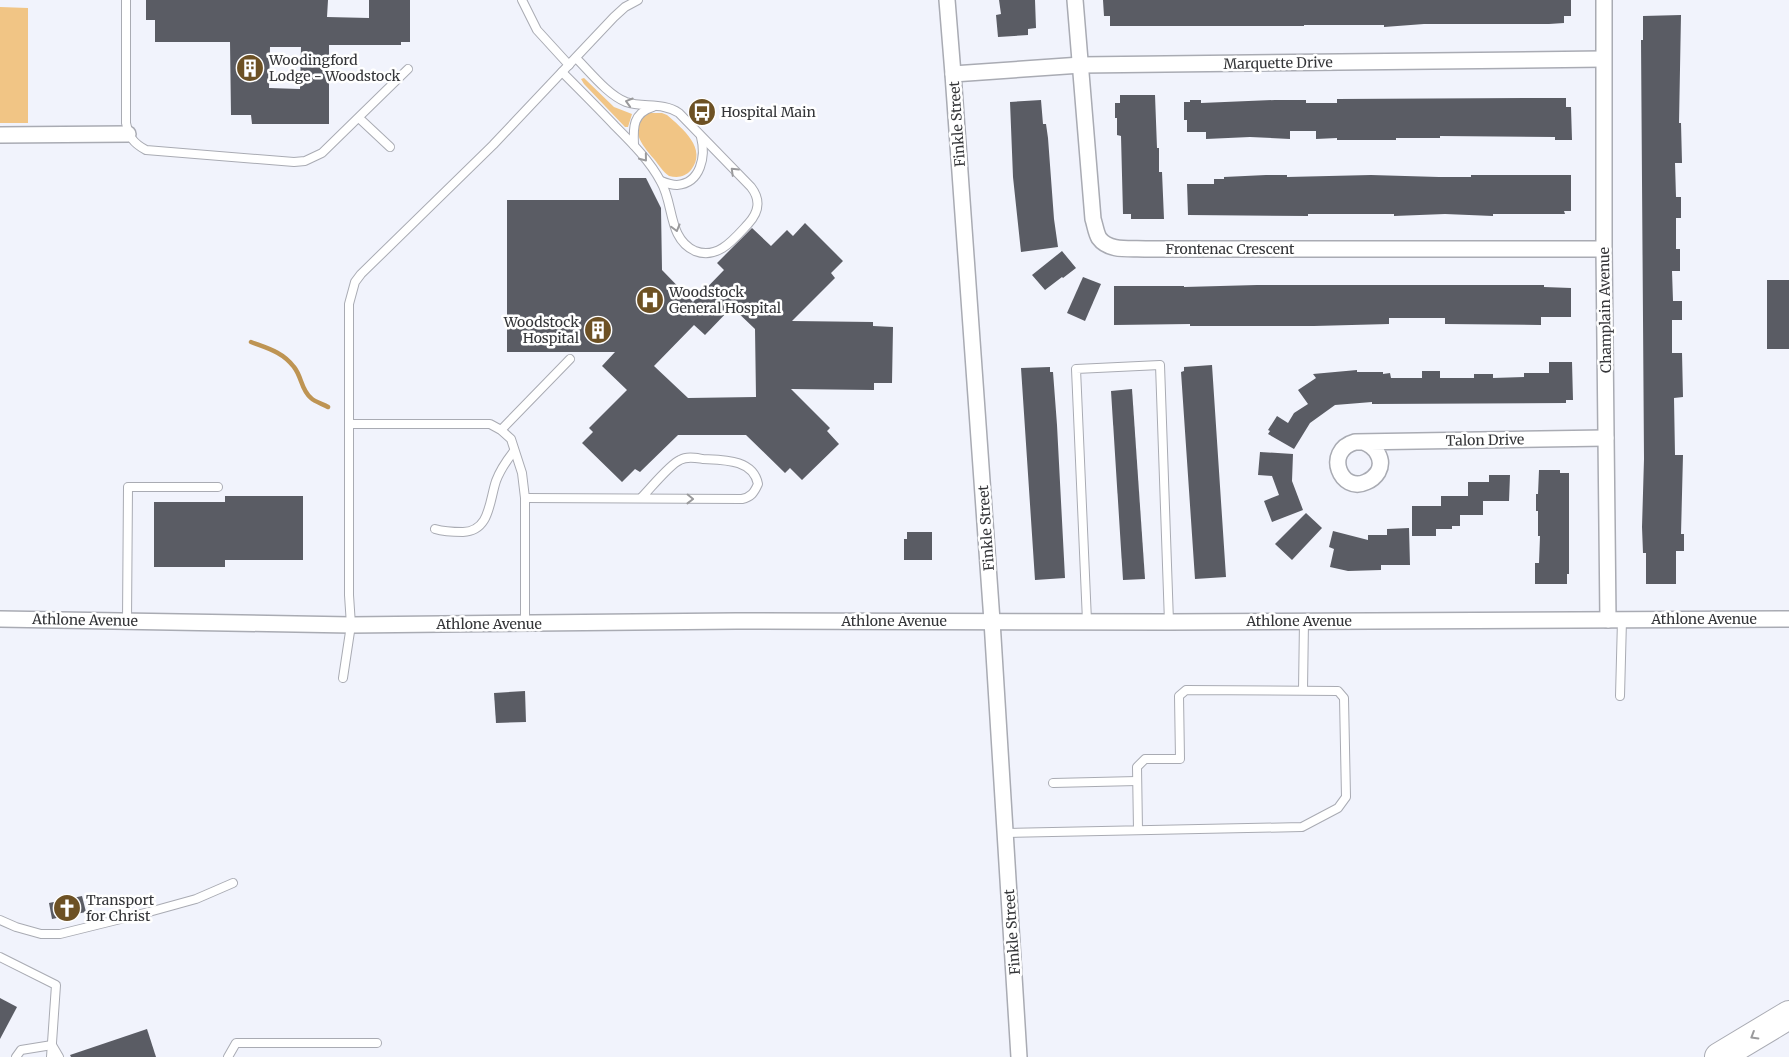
<svg xmlns="http://www.w3.org/2000/svg" width="1789" height="1057" font-family="Merriweather,serif">
<style>
.green{fill:#f1c585}
.lines{fill:none;stroke-linecap:round;stroke-linejoin:round}
.stream{stroke:#be9453;stroke-width:4.5}
.building{fill:#5a5c64;fill-rule:evenodd}
.lane-casing{stroke:#a9abb3;stroke-width:10}
.street-casing{stroke:#a9abb3;stroke-width:18}
.highway-casing{stroke:#a9abb3;stroke-width:30}
.lane{stroke:#fff;stroke-width:8}
.street{stroke:#fff;stroke-width:15}
.highway{stroke:#fff;stroke-width:28}
.oneway{stroke:#9a9a9c}
.labels{text-anchor:middle;dominant-baseline:central;stroke-width:5;stroke-linejoin:round;paint-order:stroke}
.poi-label{font-size:14px;fill:#343538;stroke:#fff;text-anchor:start}
.street-label{font-size:14px;fill:#343538;stroke:#fff}
</style>
<rect width="100%" height="100%" fill="#f1f3fc"/>
<g class="green">
<path d="M0,7L28,8V123H0Z"/>
<path d="M584,78L614,107L632,114L628,127H625L584,84L581,79Z"/>
<path d="M648,113H662L667,115C682,128 708,149 691,170C685,177 678,178 669,176C663,172 659,165 654,159C641,144 628,128 648,113Z"/>
</g>
<g class="lines">
<path class="stream" d="M251,342C267,348 283,352 294,367C302,377 301,390 311,398C315,402 323,404 328,407"/>
</g>
<g class="building">
<path d="M146,0H328L327,17L369,18V0H410V42H401V45H329V124H252L251,115H231L230,42H155V20H146ZM270,47H301L300,89L269,88Z"/>
<path d="M999,0H1035L1036,28L1028,29V35L998,37L996,15L1001,14Z"/>
<path d="M1103,0H1571V16H1564V23L1549,24H1424L1384,27V25H1304V26H1110V16H1104Z"/>
<path d="M1681,15L1679,123H1681L1682,163H1675L1676,197H1681V218H1676V249H1680V271H1672L1673,301H1682V320H1672V353H1682L1683,397L1674,398L1675,455H1683L1681,534H1684V551H1676V584H1646V553H1643L1642,527L1644,459L1641,40H1643V16Z"/>
<path d="M1120,95H1155L1157,148H1159V172H1162L1164,219H1131V214H1123L1121,136L1117,135V118H1115V103H1120Z"/>
<path d="M1540,98H1566V107H1571L1572,140H1555V137L1440,136V138H1396V140H1337V138L1316,139V131H1290V139L1250,137L1206,139V132H1187V120H1184V102H1190V100H1201V103L1275,100H1306V103H1337V99Z"/>
<path d="M1041,100L1043,124H1046L1048,138L1054,219L1058,247L1021,252L1013,177L1010,102Z"/>
<path d="M1266,175H1287V177L1371,175L1439,177H1471V175H1571V211H1564L1565,214H1493V216L1445,214L1394,216V214H1308V216L1188,215L1187,184H1214V179H1224V177Z"/>
<path d="M619,178H646L661,208L662,270L693,302L724,270L717,263L752,228L771,246L787,230L793,236L805,223L843,261L831,273L835,278L792,321L873,322V326L893,327L892,383H874V390L791,389L830,428L827,431L839,444L802,480L790,468L785,473L746,435H678L640,472L635,469L622,482L582,443L593,432L589,428L627,390L602,366L615,352H507V200H619ZM732,307L755,329L756,397L688,398L654,366L694,325L705,335Z"/>
<path d="M1062,251L1076,268L1063,278L1062,277L1045,290L1032,275Z"/>
<path d="M1083,277L1101,284L1085,321L1067,313Z"/>
<rect x="1767" y="280" width="22" height="69"/>
<path d="M1257,285H1544V287L1571,288V317H1541V325L1445,324V318H1389V324L1314,326H1190V324L1114,325V286H1184V287Z"/>
<path d="M1549,362H1572L1573,400H1566V403L1372,404V402L1335,405L1310,423L1294,449L1268,434L1270,431L1268,430L1277,416L1288,423L1294,413L1308,404L1298,390L1316,378L1313,374L1357,370V372H1383V374L1390,373L1391,378H1422V371H1440V378H1474V374H1493V378L1524,377V373H1549Z"/>
<path d="M1212,365L1226,577L1195,579L1181,372L1184,371V367Z"/>
<path d="M1050,367V372H1053L1057,425L1065,578L1035,580L1021,368Z"/>
<path d="M1132,389L1145,579L1123,580L1111,391Z"/>
<path d="M1260,452L1293,454L1292,481L1303,510L1272,522L1264,501L1279,495L1272,476L1258,475Z"/>
<path d="M1539,470H1560V473H1569V574H1567V584H1535V563H1539L1540,536H1538V511H1536V494H1538Z"/>
<path d="M1489,475H1510L1509,501H1483V515H1460V526H1452V529H1436V536H1412V506H1441V496H1468V482H1489Z"/>
<path d="M225,496H303V560H225V567H154V502H225Z"/>
<path d="M1306,513L1322,528L1292,560L1275,544Z"/>
<path d="M1409,528L1410,565H1381V570L1348,571L1330,567L1334,549L1329,547L1333,531L1368,540V535H1387V529Z"/>
<path d="M907,532H932V560H904V539H907Z"/>
<path d="M525,691L526,722L496,723L494,693Z"/>
<path d="M82,896L86,912L52,919L49,903Z"/>
<path d="M0,998L17,1007L0,1039Z"/>
<path d="M147,1029L156,1057H71L70,1055Z"/>
</g>
<g class="lines">
<g class="lane-casing">
<g id="lane">
<path d="M126,0V123C129,137 133,143 146,150L294,162L305,161L322,153L408,69"/>
<path d="M522,0L537,30L569,65"/>
<path d="M562,72C580,90 598,108 615,126C632,143 650,161 661,182C674,204 668,239 695,251C718,260 734,239 748,224C759,212 761,200 751,187L679,113C663,102 643,108 626,102C608,95 590,72 576,58"/>
<path d="M359,118L390,147"/>
<path d="M634,145C633,127 633,113 653,107"/>
<path d="M661,181C666,183 672,185 677,185C701,183 706,156 701,137"/>
<path d="M350,424H490L501,430L511,439L522,473L525,498V623"/>
<path d="M501,430L570,359"/>
<path d="M525,498L742,499C751,497 754,493 758,484C753,459 723,460 703,459C696,458 687,456 680,460C670,464 650,489 641,498"/>
<path d="M435,529C445,532 453,532 463,532C490,531 489,502 496,481C500,470 507,460 514,451"/>
<path d="M127,621L128,487H218"/>
<path d="M1087,621L1076,369L1160,365L1169,622"/>
<path d="M343,678L351,625L349,595V304L355,282L361,274L493,145L614,17L625,7L638,0"/>
<path d="M1303,690L1304,621"/>
<path d="M1620,696L1622,620"/>
<path d="M1053,783L1137,781"/>
<path d="M1005,833L1302,827L1338,808L1346,797L1344,698L1338,691L1186,690L1179,696L1180,759H1145L1137,767L1138,830"/>
<path d="M0,920L16,927L41,934H60L149,912L196,899L233,883"/>
<path d="M0,957L56,985L51,1057"/>
<path d="M16,1057L21,1050L52,1045L59,1057"/>
<path d="M228,1057L236,1043H377"/>
</g>
</g>
<g class="street-casing">
<g id="street">
<path d="M947,0L953,74L992,621L1019,1057"/>
<path d="M1075,0L1093,219C1095,225 1096,233 1099,238C1109,252 1131,248 1145,249H1604"/>
<path d="M1604,0V249L1608,620"/>
<path d="M953,74L1081,65L1603,59"/>
<path d="M0,135L128,134"/>
<path d="M1363,442C1375,446 1385,459 1378,472C1375,477 1371,480 1366,482C1341,494 1323,451 1355,442L1606,438"/>
<path d="M0,619L351,625L736,621L1169,622L1789,619"/>
</g>
</g>
<g class="highway-casing">
<path id="highway" d="M1719,1057L1789,1015"/>
</g>
<use href="#lane" class="lane"/>
<use href="#street" class="street"/>
<use href="#highway" class="highway"/>
</g>
<defs><path id="oneway-chevron" d="M-2-3.5L2.5 0L-2 3.5" fill="none" stroke-width="1.6" stroke-linecap="round" stroke-linejoin="round" transform="scale(1.25)"/></defs>
<g class="oneway">
<use href="#oneway-chevron" transform="translate(629 102) rotate(-163)"/>
<use href="#oneway-chevron" transform="translate(644 158) rotate(51)"/>
<use href="#oneway-chevron" transform="translate(734 171) rotate(-136)"/>
<use href="#oneway-chevron" transform="translate(676 228) rotate(75)"/>
<use href="#oneway-chevron" transform="translate(690 499) rotate(1)"/>
<use href="#oneway-chevron" transform="translate(1754 1036) rotate(149)"/>
</g>
<defs>
<g id="building-disc" transform="scale(1.4375)"><circle r="9.5" fill="#6d5124" stroke="#fff"/><path d="M-4-6H4V6H1V3H-1V6H-4ZM-2.5-4.3h1.7v1.8h-1.7ZM.8-4.3h1.7v1.8H.8ZM-2.5-1h1.7V.8h-1.7ZM.8-1h1.7V.8H.8Z" fill="#fff"/></g>
<g id="bus-disc" transform="scale(1.4375)"><circle r="9.5" fill="#6d5124" stroke="#fff"/><path d="M-5-6H5V4H4V6H2V4H-2V6H-4V4H-5ZM-3.5-4V0h7V-4ZM-3.5 1.2v1.5H-2V1.2ZM2 1.2v1.5H3.5V1.2Z" fill="#fff"/></g>
<g id="hospital-disc" transform="scale(1.4375)"><circle r="9.5" fill="#6d5124" stroke="#fff"/><path d="M-5-5h3v3.5h4V-5h3V5h-3V1.5h-4V5h-3Z" fill="#fff"/></g>
<g id="church-disc" transform="scale(1.4375)"><circle r="9.5" fill="#6d5124" stroke="#fff"/><path d="M-1.2-6h2.4v3.5h3.3v2.4h-3.3V6h-2.4V-.1h-3.3v-2.4h3.3Z" fill="#fff"/></g>
</defs>
<g fill-rule="evenodd">
<use href="#building-disc" x="250" y="68"/>
<use href="#bus-disc" x="702" y="112"/>
<use href="#hospital-disc" x="650" y="300"/>
<use href="#building-disc" x="598" y="330"/>
<use href="#church-disc" x="67" y="908"/>
</g>
<g class="labels">
<g class="poi-label">
<text x="269" y="60">Woodingford<tspan x="269" dy="16">Lodge - Woodstock</tspan></text>
<text x="721" y="112">Hospital Main</text>
<text x="669" y="292">Woodstock<tspan x="669" dy="16">General Hospital</tspan></text>
<text x="579" y="322" text-anchor="end">Woodstock<tspan x="579" dy="16">Hospital</tspan></text>
<text x="86" y="900">Transport<tspan x="86" dy="16">for Christ</tspan></text>
</g>
<g class="street-label">
<text transform="translate(1278 63) rotate(-1)">Marquette Drive</text>
<text transform="translate(957 124) rotate(-94)">Finkle Street</text>
<text x="1230" y="249">Frontenac Crescent</text>
<text transform="translate(1605 310) rotate(-91)">Champlain Avenue</text>
<text transform="translate(1485 440) rotate(-1)">Talon Drive</text>
<text transform="translate(986 528) rotate(-94)">Finkle Street</text>
<text x="1704" y="619">Athlone Avenue</text>
<text transform="translate(85 620) rotate(1)">Athlone Avenue</text>
<text x="894" y="621">Athlone Avenue</text>
<text x="1299" y="621">Athlone Avenue</text>
<text x="489" y="624">Athlone Avenue</text>
<text transform="translate(1012 932) rotate(-94)">Finkle Street</text>
</g>
</g>
</svg>
